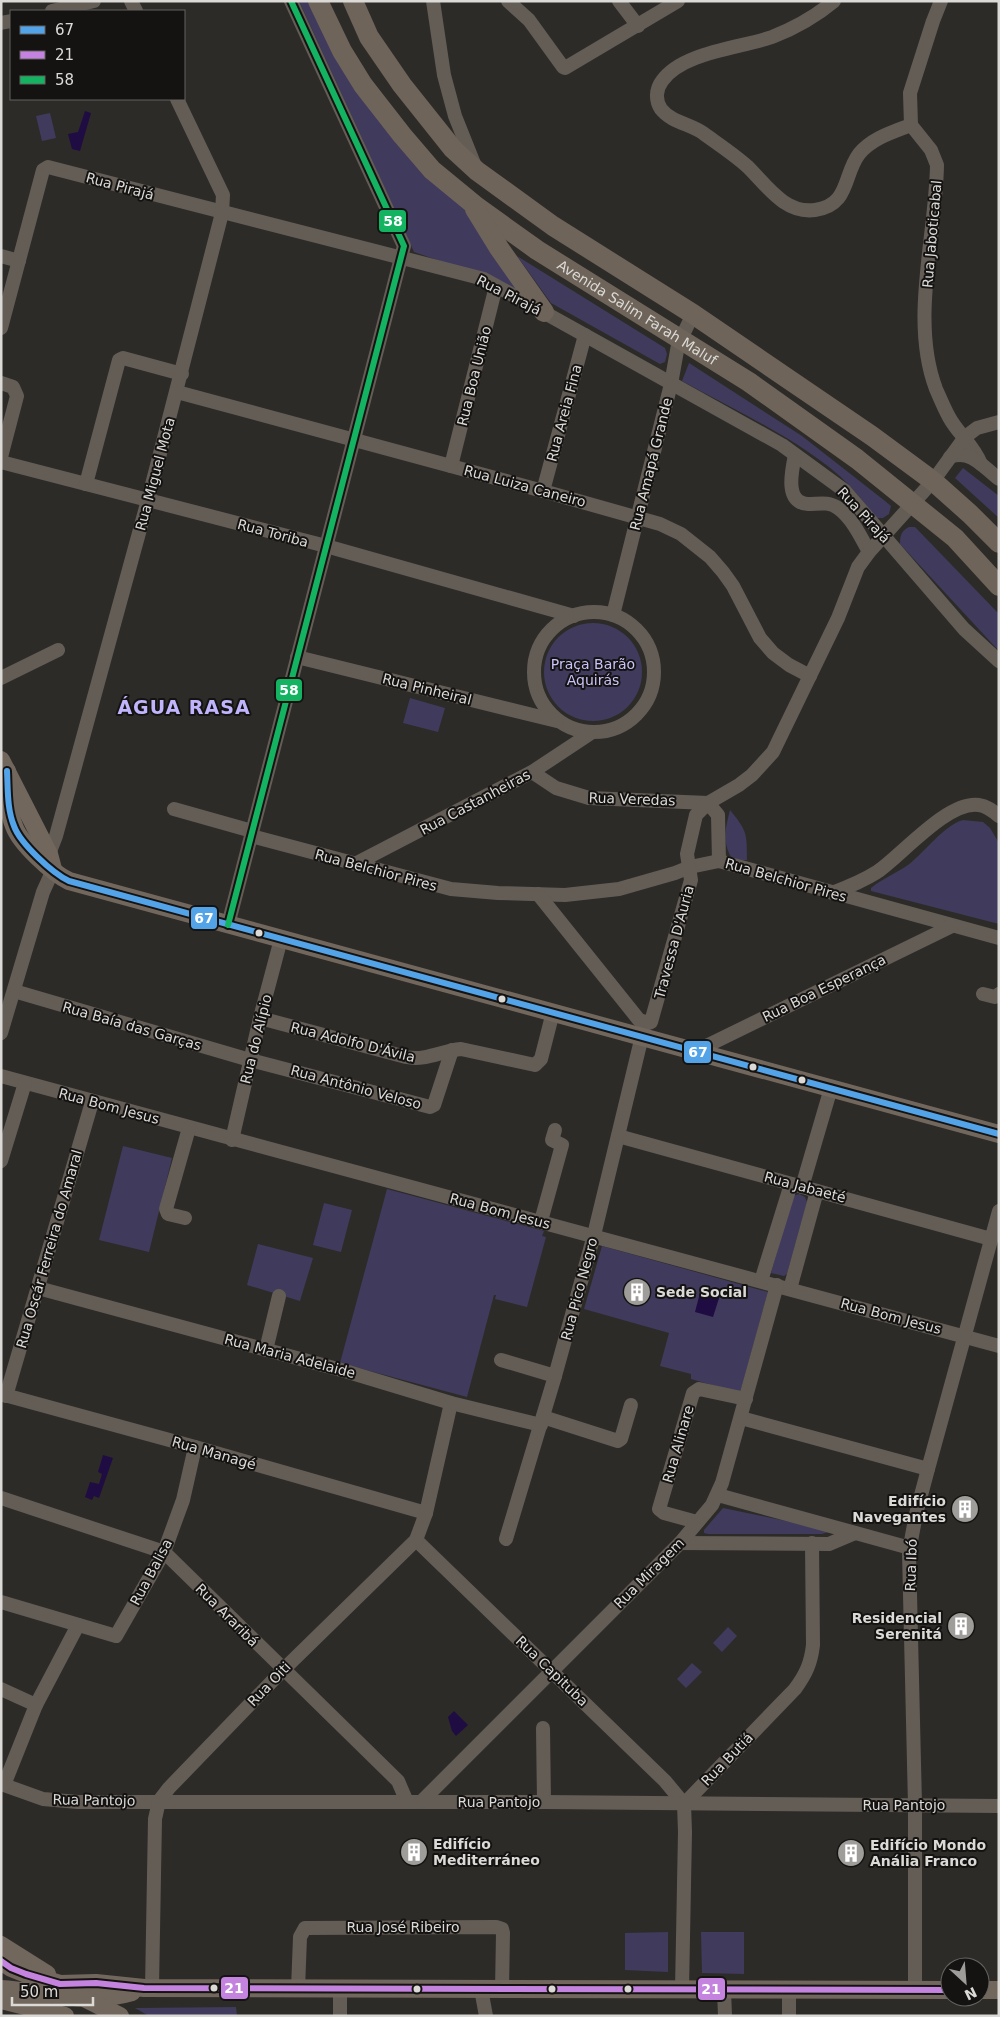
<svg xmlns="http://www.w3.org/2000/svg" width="1000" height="2017" font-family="'DejaVu Sans',sans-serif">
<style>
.green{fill:#403a5c}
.water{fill:#1f0c42}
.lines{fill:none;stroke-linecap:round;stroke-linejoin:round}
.minor{stroke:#635d56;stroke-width:14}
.major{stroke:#72675d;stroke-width:18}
.highway{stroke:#6e6459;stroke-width:20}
.bus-1-casing{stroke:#151312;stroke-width:10}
.bus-2-casing{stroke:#151312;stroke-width:10}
.bus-3-casing{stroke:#151312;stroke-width:10}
.bus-1{stroke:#53a3e8;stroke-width:6}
.bus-2{stroke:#c483df;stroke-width:6}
.bus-3{stroke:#13b361;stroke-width:6}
.bus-dot{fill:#dcdad7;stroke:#151312;stroke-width:2}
.labels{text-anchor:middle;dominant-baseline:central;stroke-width:4;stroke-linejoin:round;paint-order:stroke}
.street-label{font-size:14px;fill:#dcdad7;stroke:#151312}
.park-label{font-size:14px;fill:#cac2fb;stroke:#151312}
.poi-label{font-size:14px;font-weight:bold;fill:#dcdad7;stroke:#151312;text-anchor:start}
.district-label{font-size:19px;font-weight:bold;letter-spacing:1px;fill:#c0b5fc;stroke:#151312}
.line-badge{stroke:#151312;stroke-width:2}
.badge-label{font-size:14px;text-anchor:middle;font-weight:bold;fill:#fff}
</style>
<rect width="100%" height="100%" fill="#2d2b28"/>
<g class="green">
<path d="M299,1H312L469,209L520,291L492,279L414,252Z"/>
<path d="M50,113L56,138L42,141L36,116Z"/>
<path d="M517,256L665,348L667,354L665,362L660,364L551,303Z"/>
<path d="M689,363L802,436L885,501L891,506L889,514L883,518H876C862,499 847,481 829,467C784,432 731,408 682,381Z"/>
<path d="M963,468L999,496V518L955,478Z"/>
<path d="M909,527H915L999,614V651L900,544C900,536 901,531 909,527Z"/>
<circle cx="593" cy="672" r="49"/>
<path d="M410,698L445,708L438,732L403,723Z"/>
<path d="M730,810C747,831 747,833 747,860H741L731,857C722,841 726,826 730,810Z"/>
<path d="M963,820L983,822L990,828L999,843V924L871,891V888C882,879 896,873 908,865C925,852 943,826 963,820Z"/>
<path d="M123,1146L172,1158L149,1252L99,1240Z"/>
<path d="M387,1189L544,1231L542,1236L546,1237L527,1307L495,1299L496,1295H494L467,1397L340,1363Z"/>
<path d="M799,1194L805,1197L807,1202L787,1274L784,1276L771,1273L793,1196Z"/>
<path d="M324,1203L352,1210L341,1252L313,1245Z"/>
<path d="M258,1244L313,1258L300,1301L247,1285Z"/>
<path d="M602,1246L768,1292L740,1393L691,1379V1374L660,1366L669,1333L584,1309Z"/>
<path d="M723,1508L791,1522L828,1532L822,1534H708L704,1533V1530Z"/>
<path d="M728,1627L737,1636L722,1652L713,1643Z"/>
<path d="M692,1663L702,1672L686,1688L677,1679Z"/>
<path d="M668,1932V1972L625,1970V1933Z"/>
<path d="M701,1932H744V1974L702,1973Z"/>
<path d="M236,2007L237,2016H149L135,2008Z"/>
</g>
<g class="water">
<path d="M85,111L91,113L80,151L72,149L68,134L78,132Z"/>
<path d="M701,1289L720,1295L713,1317L695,1312Z"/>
<path d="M103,1455L113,1458L99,1498L94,1496L92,1500L85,1497L90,1482L99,1484L102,1474L98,1472Z"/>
<path d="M454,1711L468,1725L456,1736L452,1731L448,1717Z"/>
</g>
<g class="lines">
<g class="minor">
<path d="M131,1L136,11"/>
<path d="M433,1L444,75L455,116L475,166"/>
<path d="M508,1L529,20L563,67L565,68L678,1"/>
<path d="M619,1L638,26"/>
<path d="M834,1C816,16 795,28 772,37C741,48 682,52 662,81C656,89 655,100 661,109C671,122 690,124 703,133C718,144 735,155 748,167C767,186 785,214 815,210C850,205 843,175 859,154C872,138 893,132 911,125"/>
<path d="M52,11L94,1"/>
<path d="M1,23L11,21"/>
<path d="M911,125L931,150L937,165C936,236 910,321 936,389C940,398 944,408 949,417C958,434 974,445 981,464"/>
<path d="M911,125L910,93L933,21L941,1"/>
<path d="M1,256L19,261"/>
<path d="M1,328L43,170L48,167L484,279L782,445L845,491L964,629L999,661"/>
<path d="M1,383L13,387L17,396L1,457"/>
<path d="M177,392L543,491L660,524L681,534L710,557L723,572L733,586L760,638L773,653L789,665L810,676"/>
<path d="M795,455C792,470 784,503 808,504C819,504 828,501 838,508C852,518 861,537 869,552"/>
<path d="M950,457C971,449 983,467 999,479"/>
<path d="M1,462L326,546L574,616"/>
<path d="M451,466L496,286"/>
<path d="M86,484L119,360L123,358L182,374"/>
<path d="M543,491L585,335"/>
<circle cx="594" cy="672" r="60"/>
<path d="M613,615L671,384L678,345L693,314"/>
<path d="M297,657L557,721"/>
<path d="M1,678L58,650"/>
<path d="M532,772L556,788L589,798L708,803"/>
<path d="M708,803L718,815L719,861"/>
<path d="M174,809L252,831"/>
<path d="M251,836L451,889L498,893L565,895L619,889L675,873L690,867L719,861L999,938"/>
<path d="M45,858L49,854L56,836L148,500L222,213L223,195L177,99"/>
<path d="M355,864L532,772L591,733"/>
<path d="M832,893C848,887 863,881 877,872C902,855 948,800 979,805C987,806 993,811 999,816"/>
<path d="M538,894L639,1020L648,1023L651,1022L691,880L687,854L696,815L708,803L739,785L752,775L773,752L838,618L858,567L869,552L933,481L965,437L977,428L999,422"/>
<path d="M228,925L404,246L291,1"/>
<path d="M14,991L250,1060L430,1107L434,1105L452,1050"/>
<path d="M983,994L995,997L999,994"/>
<path d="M260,1018L406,1057C426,1061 441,1051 461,1049L535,1065L541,1059L553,1012"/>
<path d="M1,1033L43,892L53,870"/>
<path d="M696,1051L952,926"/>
<path d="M1,1076L999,1346"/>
<path d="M618,1136L991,1239"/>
<path d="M232,1140L260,1018L281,939"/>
<path d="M1,1161L25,1083"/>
<path d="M802,1187L831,1088"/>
<path d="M185,1218L168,1214L166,1209L189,1128"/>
<path d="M541,1221L562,1145L552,1140L555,1130"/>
<path d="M761,1281L791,1184"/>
<path d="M38,1288L345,1371L451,1403L541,1425"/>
<path d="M790,1289L817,1191"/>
<path d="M266,1350L279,1296"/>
<path d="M501,1360L555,1376"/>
<path d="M1,1394L195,1447L426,1513"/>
<path d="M6,1396L92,1102"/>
<path d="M543,1417L618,1441L621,1439L631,1405"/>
<path d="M741,1418L928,1469"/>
<path d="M718,1495L910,1548"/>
<path d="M1,1498L164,1552L398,1781L407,1802"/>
<path d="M697,1522L664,1513L659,1509L693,1393L699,1389L746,1399"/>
<path d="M506,1539L555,1376L594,1235L642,1036"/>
<path d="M416,1540L665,1781L684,1804"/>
<path d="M680,1543L829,1544L855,1533"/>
<path d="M1,1602L116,1636L164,1552L183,1500L195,1447"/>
<path d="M1,1689L36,1705"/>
<path d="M543,1728L544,1802"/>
<path d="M1,1784L43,1799L78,1802H544L999,1806"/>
<path d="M4,1785L36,1705L78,1625"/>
<path d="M421,1802L680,1543L712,1505L722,1483L777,1285"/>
<path d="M152,1988L155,1819L159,1801L169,1788L283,1670L416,1540L426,1513L451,1403"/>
<path d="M298,1989L300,1937L305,1928L496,1927L502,1929L503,1933L502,1990"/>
<path d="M481,1989L486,2016"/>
<path d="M682,1990L685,1832L684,1804L795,1689C806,1674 811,1663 813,1645L812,1543"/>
<path d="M724,1990L725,2016"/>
<path d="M789,1990V2016"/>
<path d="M915,1990V1805L909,1552L916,1514L928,1469L999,1211"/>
<path d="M340,2016V1989"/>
</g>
<g class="major">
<path d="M1,760L49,854L53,869"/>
<path d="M7,771C8,790 7,809 14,826C20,843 52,873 69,881L999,1134"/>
<path d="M1,1945L47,1974"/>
<path d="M1,1961L11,1968L26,1974L60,1984L96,1983L144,1988L950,1990"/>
<path d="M1,1989C45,1992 88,2005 132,1992"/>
<path d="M980,1990H999"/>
<path d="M86,1999L120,2016"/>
<path d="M1,2000L65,2016"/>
</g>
<g class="highway">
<path id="s1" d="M318,1L342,51L363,85L402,135L432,170L477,207L537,250L749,382L857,459L955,538L999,586"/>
<path d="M353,1L369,37L402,85L453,149L477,171L553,226L693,314L872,436L933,481L970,514L999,543"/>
<path d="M475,209L499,248L544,312"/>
</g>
<g class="bus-1-casing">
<path id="bus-1" d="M7,771C8,790 7,809 14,826C20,843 52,873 69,881L999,1134"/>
</g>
<g class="bus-2-casing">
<path id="bus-2" d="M1,1961L11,1968L26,1974L60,1984L96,1983L144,1988L950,1990"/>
</g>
<g class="bus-3-casing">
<path id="bus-3" d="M228,925L404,246L291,1"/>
</g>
<use href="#bus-1" class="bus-1"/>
<use href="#bus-2" class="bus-2"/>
<use href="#bus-3" class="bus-3"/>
</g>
<defs>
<g id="building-disc" transform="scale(1.4375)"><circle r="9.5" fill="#9f9d9a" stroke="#151312"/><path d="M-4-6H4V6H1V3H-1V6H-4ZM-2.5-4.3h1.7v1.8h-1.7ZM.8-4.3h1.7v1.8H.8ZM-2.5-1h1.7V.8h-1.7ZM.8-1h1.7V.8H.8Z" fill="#fff"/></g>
</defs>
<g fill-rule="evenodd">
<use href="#building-disc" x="637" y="1292"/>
<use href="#building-disc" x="965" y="1509"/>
<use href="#building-disc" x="961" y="1626"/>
<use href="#building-disc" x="414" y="1852"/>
<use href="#building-disc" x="851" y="1853"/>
</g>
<g class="bus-dot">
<circle cx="259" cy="933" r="4.5"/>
<circle cx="502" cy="999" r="4.5"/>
<circle cx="753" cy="1067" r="4.5"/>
<circle cx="802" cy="1080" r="4.5"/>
<circle cx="214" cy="1988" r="4.5"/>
<circle cx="417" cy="1989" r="4.5"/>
<circle cx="552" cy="1989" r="4.5"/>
<circle cx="628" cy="1989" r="4.5"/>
</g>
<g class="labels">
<g class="street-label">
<text transform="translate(120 186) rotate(15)">Rua Pirajá</text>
<text transform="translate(932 234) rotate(-85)">Rua Jaboticabal</text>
<text transform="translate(509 295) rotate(27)">Rua Pirajá</text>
<text stroke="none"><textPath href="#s1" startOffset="455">Avenida Salim Farah Maluf</textPath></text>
<text transform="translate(474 376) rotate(-76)">Rua Boa União</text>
<text transform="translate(564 413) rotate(-75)">Rua Areia Fina</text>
<text transform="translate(651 464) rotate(-76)">Rua Amapá Grande</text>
<text transform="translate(155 474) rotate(-75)">Rua Miguel Mota</text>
<text transform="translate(525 486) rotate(15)">Rua Luiza Caneiro</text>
<text transform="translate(864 515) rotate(47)">Rua Pirajá</text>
<text transform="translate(273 533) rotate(15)">Rua Toriba</text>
<text transform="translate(427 689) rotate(14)">Rua Pinheiral</text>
<text transform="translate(632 799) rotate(2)">Rua Veredas</text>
<text transform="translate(475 802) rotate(-28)">Rua Castanheiras</text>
<text transform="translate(376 870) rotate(15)">Rua Belchior Pires</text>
<text transform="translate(786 880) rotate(16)">Rua Belchior Pires</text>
<text transform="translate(674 942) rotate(-75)">Travessa D'Auria</text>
<text transform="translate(824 988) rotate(-26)">Rua Boa Esperança</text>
<text transform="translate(132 1026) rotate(16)">Rua Baía das Garças</text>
<text transform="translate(256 1039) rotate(-76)">Rua do Alípio</text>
<text transform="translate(353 1042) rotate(14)">Rua Adolfo D'Ávila</text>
<text transform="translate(356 1087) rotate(15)">Rua Antônio Veloso</text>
<text transform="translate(109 1106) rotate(15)">Rua Bom Jesus</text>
<text transform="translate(805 1187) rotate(15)">Rua Jabaeté</text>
<text transform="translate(500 1211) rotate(15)">Rua Bom Jesus</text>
<text transform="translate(49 1249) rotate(-74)">Rua Oscár Ferreira do Amaral</text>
<text transform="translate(579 1289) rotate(-75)">Rua Pico Negro</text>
<text transform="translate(891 1316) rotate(15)">Rua Bom Jesus</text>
<text transform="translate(290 1356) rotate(15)">Rua Maria Adelaide</text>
<text transform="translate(678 1444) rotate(-74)">Rua Alinare</text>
<text transform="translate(214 1453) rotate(16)">Rua Managé</text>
<text transform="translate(911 1565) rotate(-88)">Rua Ibó</text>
<text transform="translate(151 1572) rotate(-62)">Rua Balisa</text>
<text transform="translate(649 1573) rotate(-45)">Rua Miragem</text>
<text transform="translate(227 1615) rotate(45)">Rua Araribá</text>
<text transform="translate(552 1671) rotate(44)">Rua Capituba</text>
<text transform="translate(269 1684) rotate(-46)">Rua Oiti</text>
<text transform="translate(727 1759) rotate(-46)">Rua Butiá</text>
<text transform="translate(94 1800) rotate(1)">Rua Pantojo</text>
<text x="499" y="1802">Rua Pantojo</text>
<text x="904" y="1805">Rua Pantojo</text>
<text x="403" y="1927">Rua José Ribeiro</text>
</g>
<g class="park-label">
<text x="593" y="664">Praça Barão<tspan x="593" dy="16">Aquirás</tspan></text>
</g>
<g class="poi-label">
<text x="656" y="1292">Sede Social</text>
<text x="946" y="1501" text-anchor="end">Edifício<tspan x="946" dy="16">Navegantes</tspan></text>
<text x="942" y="1618" text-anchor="end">Residencial<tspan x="942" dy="16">Serenitá</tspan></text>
<text x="433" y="1844">Edifício<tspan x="433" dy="16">Mediterráneo</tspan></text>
<text x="870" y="1845">Edifício Mondo<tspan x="870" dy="16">Anália Franco</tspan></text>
</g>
<g class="district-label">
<text x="184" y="707">ÁGUA RASA</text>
</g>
</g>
<g class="line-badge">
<rect x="378" y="209" width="29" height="24" rx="5" fill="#13b361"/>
<rect x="275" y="678" width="28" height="24" rx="5" fill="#13b361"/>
<rect x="190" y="906" width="28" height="24" rx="5" fill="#53a3e8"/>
<rect x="683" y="1040" width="29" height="24" rx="5" fill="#53a3e8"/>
<rect x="220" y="1976" width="29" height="24" rx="5" fill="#c483df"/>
<rect x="697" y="1977" width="29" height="24" rx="5" fill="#c483df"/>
</g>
<g class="badge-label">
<text x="393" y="226">58</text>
<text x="289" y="695">58</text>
<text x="204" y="923">67</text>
<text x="698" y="1057">67</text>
<text x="234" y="1993">21</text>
<text x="711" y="1994">21</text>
</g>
<rect width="1000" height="2017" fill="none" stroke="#dcdad7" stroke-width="5"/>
<rect x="10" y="10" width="175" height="90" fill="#151312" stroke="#656361"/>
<rect x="20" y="26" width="25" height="8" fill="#53a3e8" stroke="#656361"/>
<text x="55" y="35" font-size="15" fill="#dcdad7">67</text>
<rect x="20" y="51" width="25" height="8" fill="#c483df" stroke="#656361"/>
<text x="55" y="60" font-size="15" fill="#dcdad7">21</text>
<rect x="20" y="76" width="25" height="8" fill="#13b361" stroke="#656361"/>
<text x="55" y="85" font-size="15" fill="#dcdad7">58</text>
<g transform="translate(965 1982) rotate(154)"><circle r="24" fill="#151312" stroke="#656361"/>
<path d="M0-4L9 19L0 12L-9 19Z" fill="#9f9d9a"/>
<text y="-8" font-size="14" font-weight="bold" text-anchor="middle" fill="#dcdad7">N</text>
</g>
<path d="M12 1997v8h81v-8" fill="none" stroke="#dcdad7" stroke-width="2.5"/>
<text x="20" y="1997" font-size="15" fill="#dcdad7" stroke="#151312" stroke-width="4" paint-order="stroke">50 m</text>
</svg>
